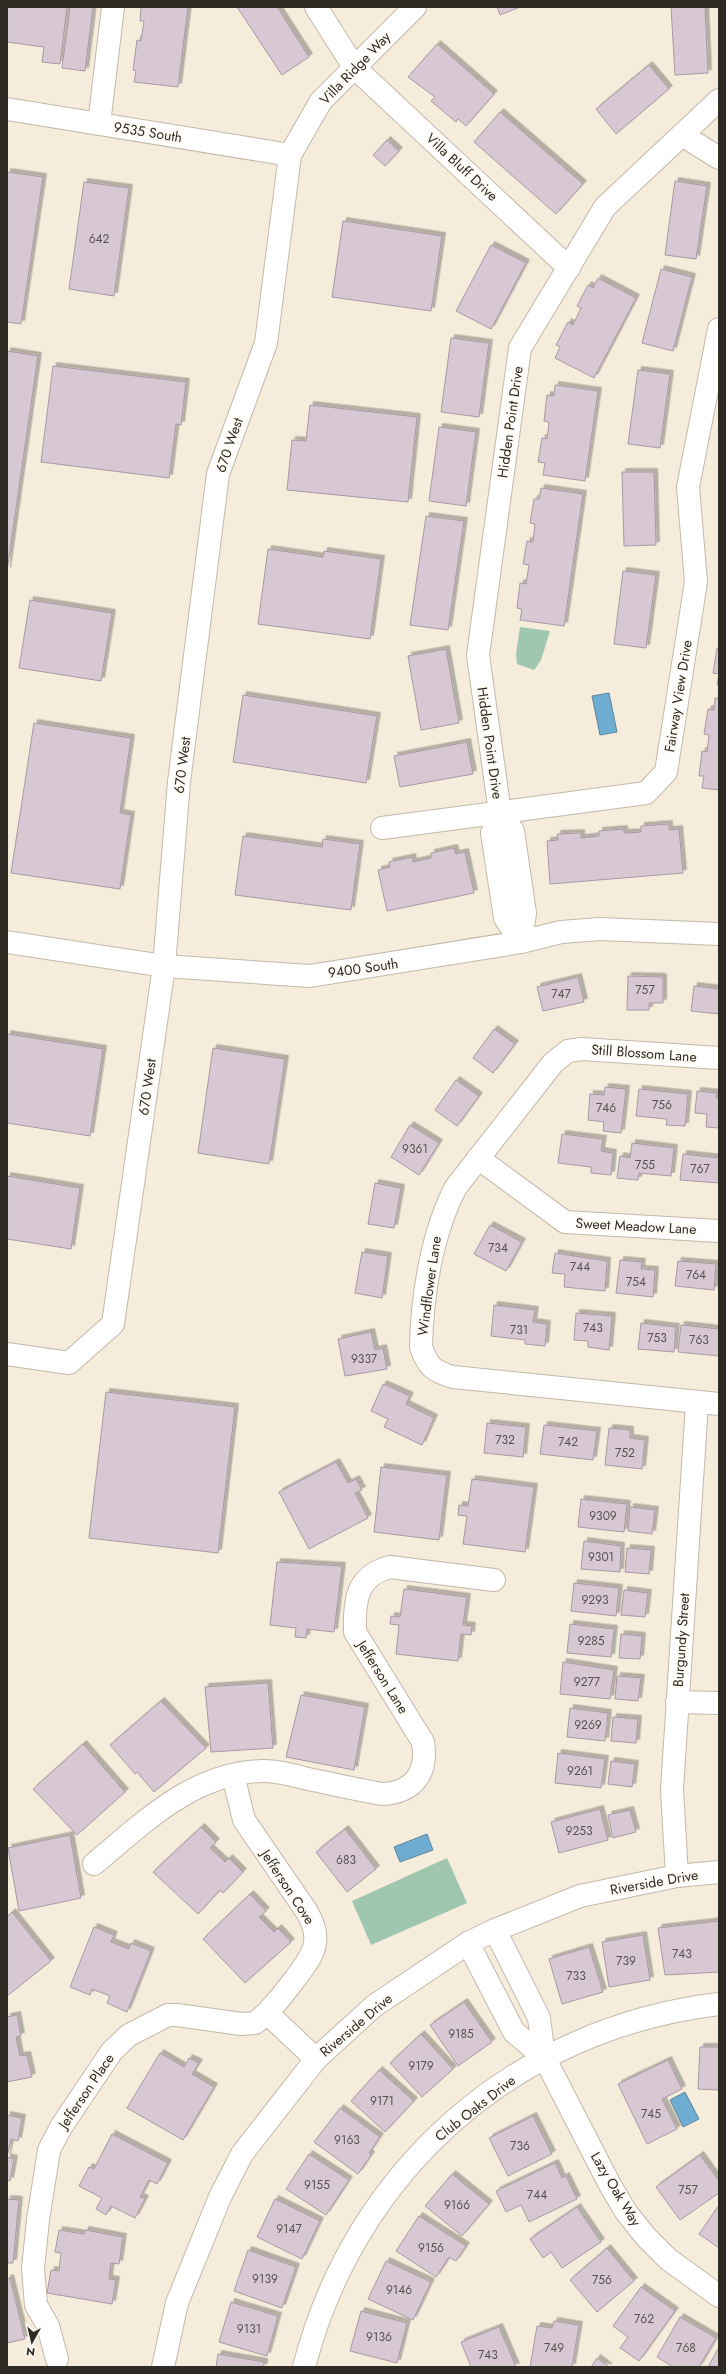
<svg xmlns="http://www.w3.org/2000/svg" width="726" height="2374" font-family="Jost,sans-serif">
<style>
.green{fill:#9fc6ae}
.water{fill:#6facd1;stroke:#5c859d}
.building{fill:#d7c8d3;stroke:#a898a4;filter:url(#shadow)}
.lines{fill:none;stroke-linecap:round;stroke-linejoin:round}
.minor-casing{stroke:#c3b9aa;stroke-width:24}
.tertiary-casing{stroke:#c3b9aa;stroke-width:24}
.minor{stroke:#fff;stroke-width:22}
.tertiary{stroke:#fff;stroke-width:22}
.labels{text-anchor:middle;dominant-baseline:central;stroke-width:4;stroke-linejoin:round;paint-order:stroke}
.number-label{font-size:12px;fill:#595250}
.street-label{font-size:14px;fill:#2f2b25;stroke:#fefaf4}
</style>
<defs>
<filter id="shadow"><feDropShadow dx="3.5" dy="-3.5" stdDeviation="0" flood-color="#0004"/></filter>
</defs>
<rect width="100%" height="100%" fill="#f6ecdc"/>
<g class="green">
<path d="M520,627L550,631L541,660L534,670L517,664L516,654Z"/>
<path d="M447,1858L467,1903L371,1945L352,1901Z"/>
</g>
<g class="water">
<path d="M609,693L617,732L600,735L592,696Z"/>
<path d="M427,1834L433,1850L400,1862L394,1847Z"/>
<path d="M685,2092L699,2119L683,2127L670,2100Z"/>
</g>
<g class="building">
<path d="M7,7H67L60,64L42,62L44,47L7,42Z"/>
<path d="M70,7H93L85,71L62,68Z"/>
<path d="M141,7H188L178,87L134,82L136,71L133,70L137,40L141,41L144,21H140Z"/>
<path d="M237,7H277L309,57L282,75Z"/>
<path d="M497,7H520L500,15Z"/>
<path d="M671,7H705L708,73L675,75Z"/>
<path d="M437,44L494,94L466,126L458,119L456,122L431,101L435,97L408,77Z"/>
<path d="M649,65L669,89L616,134L596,109Z"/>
<path d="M500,112L583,184L556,214L474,142Z"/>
<path d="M387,140L399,151L385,166L373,155Z"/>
<path d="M7,172L43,177L21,324L7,322Z"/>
<path d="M675,181L707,186L696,259L665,255Z"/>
<path d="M84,182L129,188L114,296L69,289Z"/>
<path d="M343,221L442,236L431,311L332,297Z"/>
<path d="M491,245L526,263L491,329L456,311Z"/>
<path d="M661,269L692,277L673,351L642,343Z"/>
<path d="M598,278L636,298L594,378L555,358L560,347L556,345L568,322L573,325L581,308L577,306L588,285L593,288Z"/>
<path d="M451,338L489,343L479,417L441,412Z"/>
<path d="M7,351L38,356L7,571Z"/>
<path d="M53,366L186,382L181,425L176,424L169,478L41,462Z"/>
<path d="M638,370L670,374L660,448L628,444Z"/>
<path d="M555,385L598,391L585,481L543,475L545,463L538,462L542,438L547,439L549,422L544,421L547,395L554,396Z"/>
<path d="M310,405L417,417L408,502L287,490L292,440L306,441Z"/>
<path d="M439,427L476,432L466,506L429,501Z"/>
<path d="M622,472H654L656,545L624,546Z"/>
<path d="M541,488L583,494L564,626L520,620L522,609L517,608L520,583L526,584L529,565L523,564L527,541L533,542L535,524L530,523L534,499H539Z"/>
<path d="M426,516L464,521L448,630L410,625Z"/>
<path d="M268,549L323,557L324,551L381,559L370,639L258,624Z"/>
<path d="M623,571L656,575L646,648L614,644Z"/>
<path d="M30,600L112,613L101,681L19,668Z"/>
<path d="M717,648L719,649V685H717L719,674L713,673Z"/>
<path d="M446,649L459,723L421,730L408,656Z"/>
<path d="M243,695L377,716L366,783L233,762Z"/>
<path d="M715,698L719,699V790L702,788L704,776H699L702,751L707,752L709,735L704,734L708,709L714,710Z"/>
<path d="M34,723L131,738L120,813L131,815L120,889L11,873Z"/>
<path d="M467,742L473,774L400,787L394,756Z"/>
<path d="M669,824V830L679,829L683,873L550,884L547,841L558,840L557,834L581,833V838L599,836V831L624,829V833L641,832V826Z"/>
<path d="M243,836L322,847L323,839L360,844L351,910L235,895Z"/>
<path d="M454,848L456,854L465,852L474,893L387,911L378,870L390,867L389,862L412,857L413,862L431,858V853Z"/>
<path d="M628,976L663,977V1003H649V1010H627Z"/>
<path d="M578,977L584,1002L543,1011L537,987Z"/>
<path d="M694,986L719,989V1014L691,1011Z"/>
<path d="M494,1029L515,1044L493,1073L473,1058Z"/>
<path d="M7,1034L103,1049L90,1136L7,1123Z"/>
<path d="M213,1048L285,1059L269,1164L198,1153Z"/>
<path d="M456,1080L479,1096L457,1126L435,1110Z"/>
<path d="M605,1087L626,1089L621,1133L603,1131L604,1122L588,1120L590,1094L604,1095Z"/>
<path d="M639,1089L688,1094L685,1126L666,1125L667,1119L636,1116Z"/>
<path d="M697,1091L717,1093L716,1098H719V1128L706,1127L707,1114L695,1113Z"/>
<path d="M410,1125L439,1143L419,1175L391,1157Z"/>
<path d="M562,1134L603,1139L601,1151L613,1153L611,1175L591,1173V1167L558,1163Z"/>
<path d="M632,1143L674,1148L671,1176L639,1173L638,1180L617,1178L620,1156L630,1158Z"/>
<path d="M683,1154L719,1158V1183L680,1180Z"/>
<path d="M7,1176L80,1188L71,1249L7,1239Z"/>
<path d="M375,1183L401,1188L394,1228L368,1224Z"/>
<path d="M490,1225L522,1242L506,1271L474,1254Z"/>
<path d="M362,1252L388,1256L382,1298L355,1293Z"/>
<path d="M555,1253L607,1261L605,1291L564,1287L565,1274L552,1273Z"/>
<path d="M620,1260L642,1262L641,1269L655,1270L653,1297L616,1293Z"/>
<path d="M678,1261L716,1264L714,1290L675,1286Z"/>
<path d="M494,1305L535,1310L533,1322L547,1324L545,1346L525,1344V1340L491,1336Z"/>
<path d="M576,1313L612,1316L609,1350L588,1347V1341L574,1340Z"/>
<path d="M641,1323L676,1327L674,1352L638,1349Z"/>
<path d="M681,1325L719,1329V1356L678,1352Z"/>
<path d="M371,1332L375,1350L383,1348L387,1369L345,1376L338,1339Z"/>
<path d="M383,1384L410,1396L406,1404L434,1418L422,1445L384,1427L388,1419L371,1411Z"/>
<path d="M106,1392L235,1407L218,1553L89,1538Z"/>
<path d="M487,1423L526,1427L523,1457L484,1453Z"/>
<path d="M544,1425L597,1431L593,1460L540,1454Z"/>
<path d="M609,1428L630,1430V1438L645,1440L642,1469L605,1465Z"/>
<path d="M336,1462L348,1483L356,1479L362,1490L355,1493L368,1518L309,1549L279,1492Z"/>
<path d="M381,1467L447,1475L439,1540L374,1532Z"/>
<path d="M472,1479L534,1487L525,1552L463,1544L467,1516L458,1515L459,1505L468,1506Z"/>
<path d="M581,1499L627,1504L624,1532L578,1527Z"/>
<path d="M630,1507L655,1510L652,1534L628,1531Z"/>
<path d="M584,1541L621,1546L620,1572L581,1569Z"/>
<path d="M627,1548L651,1550L649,1574L625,1572Z"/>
<path d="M277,1562L342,1566L334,1632L307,1629L306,1638L295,1637L296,1628L270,1625Z"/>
<path d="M574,1583L619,1588L616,1616L571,1611Z"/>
<path d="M404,1589L467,1597L463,1625L472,1626L471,1635L461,1634L458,1661L396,1654L399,1625L390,1624L391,1616L400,1617Z"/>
<path d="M624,1590L648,1593L645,1617L621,1615Z"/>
<path d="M570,1624L614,1629L611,1657L567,1653Z"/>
<path d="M621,1634L642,1636L640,1659L619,1658Z"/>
<path d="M563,1662L614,1670L610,1699L560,1694Z"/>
<path d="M617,1676L641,1678L638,1701L615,1699Z"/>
<path d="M268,1683L273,1748L211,1752L205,1687Z"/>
<path d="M301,1695L365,1707L354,1770L286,1757Z"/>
<path d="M161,1701L206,1748L154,1792L137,1772L135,1774L110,1745Z"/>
<path d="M570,1708L608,1713L605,1741L567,1737Z"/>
<path d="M613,1717L638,1719L636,1743L611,1741Z"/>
<path d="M83,1744L125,1792L77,1835L33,1789Z"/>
<path d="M558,1753L605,1759L601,1788L555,1783Z"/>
<path d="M611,1761L635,1764L632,1787L608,1784Z"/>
<path d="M600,1809L608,1840L559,1853L551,1822Z"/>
<path d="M630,1810L636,1832L613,1838L608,1815Z"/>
<path d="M201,1827L216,1842L210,1848L225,1862L229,1858L243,1872L223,1893L220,1890L198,1914L153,1872Z"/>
<path d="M345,1829L376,1869L347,1892L316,1852Z"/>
<path d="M70,1835L81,1898L19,1911L8,1848Z"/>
<path d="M250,1894L266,1911L259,1917L274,1932L278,1928L291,1942L245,1983L203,1939Z"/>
<path d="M12,1912L51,1961L7,1996V1917Z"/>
<path d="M719,1921V1972L665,1975L658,1928Z"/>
<path d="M94,1927L114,1935L111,1942L129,1949L131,1943L151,1951L127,2012L107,2003L110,1996L92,1989L90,1995L70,1987Z"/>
<path d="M643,1935L650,1980L609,1987L602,1942Z"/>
<path d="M589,1947L603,1992L562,2004L549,1959Z"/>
<path d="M464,2002L492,2042L458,2066L430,2025Z"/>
<path d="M17,2015L21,2036L16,2037L20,2056L27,2055L32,2077L7,2082V2017Z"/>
<path d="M421,2034L453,2069L422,2097L390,2063Z"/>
<path d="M700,2047H719V2090L698,2089Z"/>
<path d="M160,2053L184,2067L189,2058L199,2063L192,2074L214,2087L183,2140L127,2108Z"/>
<path d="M668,2060L682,2089L662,2099L677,2129L647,2144L618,2084Z"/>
<path d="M379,2070L414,2101L385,2132L351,2101Z"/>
<path d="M340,2108L380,2137L369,2153L371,2155L358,2174L314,2142Z"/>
<path d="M7,2115L22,2118L18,2141L11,2139L7,2157L14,2159L10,2181L7,2180Z"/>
<path d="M533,2116L552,2154L508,2176L489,2138Z"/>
<path d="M112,2134L168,2163L157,2184L149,2180L140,2197L145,2199L135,2218L111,2206L106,2215L96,2209L102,2198L79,2186L89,2167L94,2169Z"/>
<path d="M309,2154L349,2180L326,2215L286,2189Z"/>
<path d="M700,2155L719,2181V2193L680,2220L656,2187Z"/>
<path d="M555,2163L562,2178L566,2176L577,2199L529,2222L521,2205L506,2212L496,2191Z"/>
<path d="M452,2174L489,2204L462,2236L425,2206Z"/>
<path d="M7,2199L19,2200L13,2263H7Z"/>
<path d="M275,2199L320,2221L302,2259L257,2237Z"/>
<path d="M719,2205V2248L699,2234Z"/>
<path d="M577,2207L601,2242L562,2268L551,2252L543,2258L530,2239Z"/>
<path d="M419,2216L466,2246L456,2261L449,2257L436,2277L396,2251Z"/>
<path d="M59,2230L84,2234L85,2230L123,2237L119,2264L111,2263L109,2279L116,2280L112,2304L47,2293L51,2270L59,2271L61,2253L55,2252Z"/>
<path d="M607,2248L634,2281L597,2312L570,2280Z"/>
<path d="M248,2250L296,2267L282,2308L234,2291Z"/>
<path d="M386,2261L431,2282L413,2320L368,2299Z"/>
<path d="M10,2278L25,2339L7,2343V2279Z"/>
<path d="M641,2287L675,2311L639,2361L620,2348L628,2337L613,2326Z"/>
<path d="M231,2302L278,2316L267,2356L219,2342Z"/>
<path d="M361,2311L407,2323L397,2363L350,2351Z"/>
<path d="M680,2317L716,2338L699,2367H673L657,2357Z"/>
<path d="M554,2321L579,2325L572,2367H530L537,2326L552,2328Z"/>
<path d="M499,2327L516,2367H471L461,2342Z"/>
<path d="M719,2347V2367H708Z"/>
<path d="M218,2354L264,2362V2367H216Z"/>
<path d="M597,2358L609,2367H591Z"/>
</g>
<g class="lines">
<g class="minor-casing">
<g id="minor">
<path d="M316,7L354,67L569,268"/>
<path d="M7,109L290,155"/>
<path d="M99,124L113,7"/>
<path d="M682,135L719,158"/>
<path d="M500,813L492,833L505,918L521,942"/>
<path d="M382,828L646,793L666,772L696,582L688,487L719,329"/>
<path d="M521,942L525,913L513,831L500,813L478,655L520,348L605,207L719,100"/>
<path d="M719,1058L582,1049L568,1051L553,1063L456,1187C432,1232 422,1296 421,1347C428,1367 433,1371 453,1377L719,1404"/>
<path d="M478,1158L565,1222L719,1231"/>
<path d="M7,1354L69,1363L113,1324L164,966L179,782L218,474L266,343L290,155L321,101L415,7"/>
<path d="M677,1702L719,1703"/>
<path d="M233,1775L244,1820L307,1912C324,1941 313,1955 295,1979C286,1991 277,2002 267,2013"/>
<path d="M94,1864C143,1823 194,1772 263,1771C278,1771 294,1775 308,1779C333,1784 358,1790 383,1794C414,1792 428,1773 423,1742L355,1632C354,1601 356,1576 390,1567L494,1580"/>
<path d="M677,1876L672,1790L697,1403"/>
<path d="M495,1930L539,2018L544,2057L610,2185L626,2212L646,2237L668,2259L719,2296"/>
<path d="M468,1943L514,2032L544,2057"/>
<path d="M57,2359L48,2326L36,2305L33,2268L38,2220L49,2150L61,2127L112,2051L129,2035L168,2015H177L241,2024L255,2023L267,2013L316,2059"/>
<path d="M304,2367C355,2169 516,2028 719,2004"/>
</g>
</g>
<g class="tertiary-casing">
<g id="tertiary">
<path d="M7,942L164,966L310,976L521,942L561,932L600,929L719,934"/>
<path d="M163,2367L177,2303L220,2197L242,2154L316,2059L374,2006L468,1943L495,1930L580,1896L677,1876L719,1872"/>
</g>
</g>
<use href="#minor" class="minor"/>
<use href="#tertiary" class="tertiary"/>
</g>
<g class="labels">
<g class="number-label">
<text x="99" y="239">642</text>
<text x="645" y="990">757</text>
<text x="561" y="994">747</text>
<text x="662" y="1105">756</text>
<text x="606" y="1108">746</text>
<text x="415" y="1149">9361</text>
<text x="645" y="1165">755</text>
<text x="700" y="1169">767</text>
<text x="498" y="1248">734</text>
<text x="580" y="1267">744</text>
<text x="696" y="1275">764</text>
<text x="636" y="1282">754</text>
<text x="593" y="1328">743</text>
<text x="519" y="1330">731</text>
<text x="657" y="1338">753</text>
<text x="699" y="1340">763</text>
<text x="364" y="1359">9337</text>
<text x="505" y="1440">732</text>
<text x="568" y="1442">742</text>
<text x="625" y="1453">752</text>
<text x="603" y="1516">9309</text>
<text x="601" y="1557">9301</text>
<text x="595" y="1600">9293</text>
<text x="591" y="1641">9285</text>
<text x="587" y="1682">9277</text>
<text x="588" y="1725">9269</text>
<text x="580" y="1771">9261</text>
<text x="579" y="1831">9253</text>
<text x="346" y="1860">683</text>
<text x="682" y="1954">743</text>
<text x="626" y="1961">739</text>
<text x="576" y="1976">733</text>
<text x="461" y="2034">9185</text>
<text x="421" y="2066">9179</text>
<text x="382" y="2101">9171</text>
<text x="651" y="2114">745</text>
<text x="347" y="2140">9163</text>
<text x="520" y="2146">736</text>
<text x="317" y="2185">9155</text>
<text x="688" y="2190">757</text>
<text x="537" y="2195">744</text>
<text x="457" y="2205">9166</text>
<text x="289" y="2229">9147</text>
<text x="431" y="2248">9156</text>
<text x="265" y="2279">9139</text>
<text x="602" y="2280">756</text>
<text x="399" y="2290">9146</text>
<text x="644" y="2319">762</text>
<text x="249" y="2329">9131</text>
<text x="379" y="2337">9136</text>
<text x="554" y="2348">749</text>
<text x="686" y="2348">768</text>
<text x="488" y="2355">743</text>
</g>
<g class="street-label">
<text transform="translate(355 68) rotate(-46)">Villa Ridge Way</text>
<text transform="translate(148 132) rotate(9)">9535 South</text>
<text transform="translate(462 167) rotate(43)">Villa Bluff Drive</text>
<text transform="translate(510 422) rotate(-82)">Hidden Point Drive</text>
<text transform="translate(229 445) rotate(-71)">670 West</text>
<text transform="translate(678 696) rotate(-81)">Fairway View Drive</text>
<text transform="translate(490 743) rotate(82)">Hidden Point Drive</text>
<text transform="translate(182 765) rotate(-83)">670 West</text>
<text transform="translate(363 968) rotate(-8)">9400 South</text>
<text transform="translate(644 1053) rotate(4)">Still Blossom Lane</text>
<text transform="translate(147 1087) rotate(-82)">670 West</text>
<text transform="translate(636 1226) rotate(3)">Sweet Meadow Lane</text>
<text transform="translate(429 1286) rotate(-82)">Windflower Lane</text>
<text transform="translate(681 1640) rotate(-86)">Burgundy Street</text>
<text transform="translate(383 1677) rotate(58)">Jefferson Lane</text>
<text transform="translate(654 1882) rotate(-10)">Riverside Drive</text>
<text transform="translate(288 1887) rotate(57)">Jefferson Cove</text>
<text transform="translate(356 2025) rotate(-40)">Riverside Drive</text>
<text transform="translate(86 2091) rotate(-56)">Jefferson Place</text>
<text transform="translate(475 2108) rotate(-38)">Club Oaks Drive</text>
<text transform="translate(616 2189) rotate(59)">Lazy Oak Way</text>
</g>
</g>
<rect width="726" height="2374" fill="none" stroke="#2f2b25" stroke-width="16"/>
<g transform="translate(32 2342) rotate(188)" stroke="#fefaf4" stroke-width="3" paint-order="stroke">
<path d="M0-3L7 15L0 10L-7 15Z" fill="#2f2b25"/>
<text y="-6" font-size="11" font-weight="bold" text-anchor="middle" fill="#2f2b25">N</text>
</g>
</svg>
